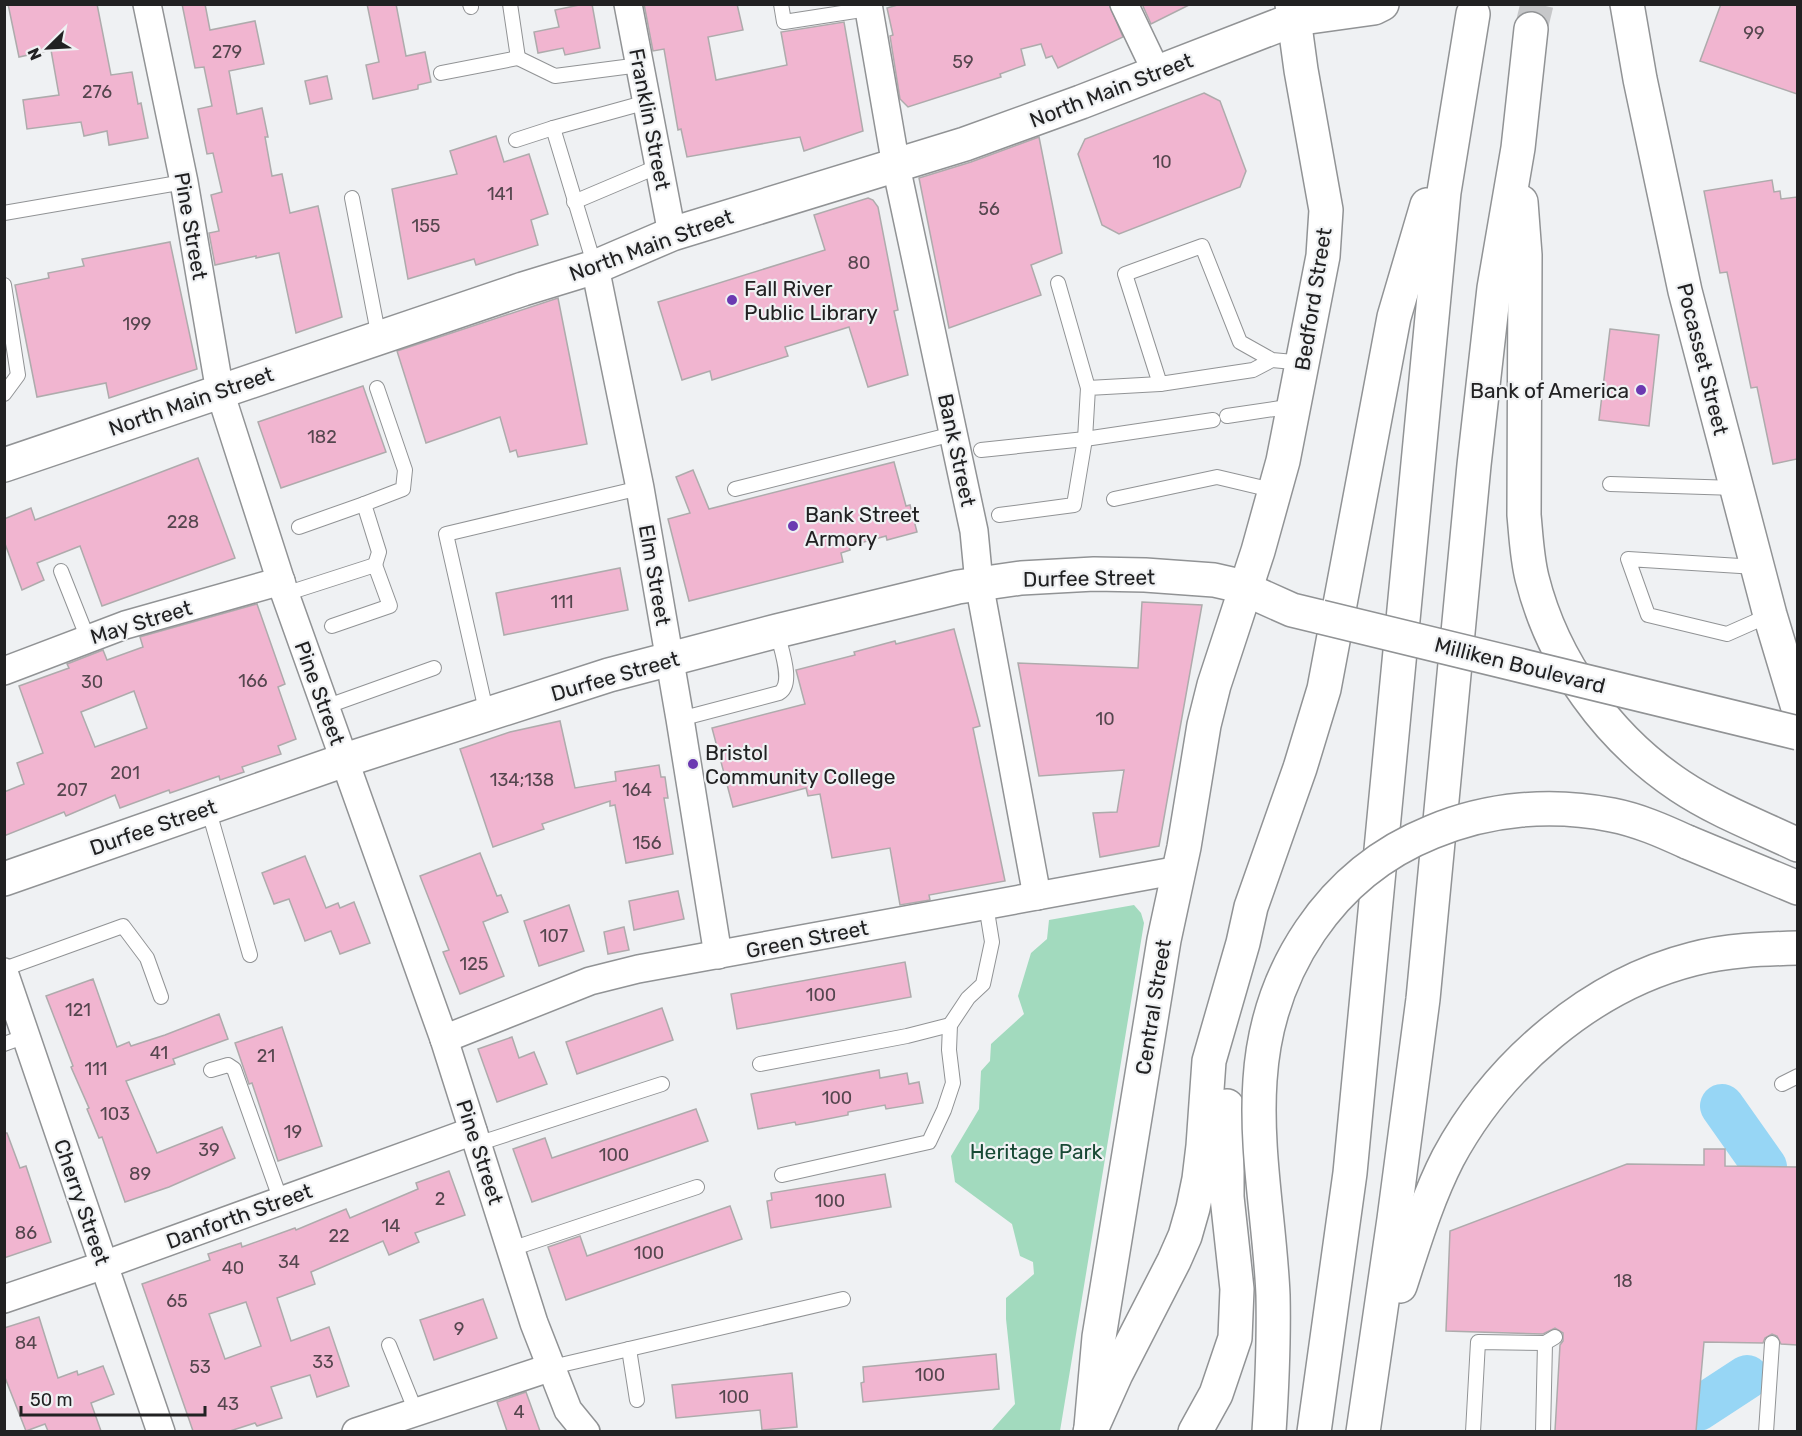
<svg xmlns="http://www.w3.org/2000/svg" width="1802" height="1436" font-family="Rubik,sans-serif">
<style>
.green{fill:#a2dabe}
.lines{fill:none;stroke-linecap:round;stroke-linejoin:round}
.river{stroke:#97d6f5;stroke-width:44}
.building{fill:#f1b5d0;stroke:#aeabac;stroke-width:1.5;fill-rule:evenodd}
.motorway-tunnel{stroke:#c6c7c9;stroke-width:33;stroke-dasharray:33 16;stroke-linecap:butt}
.service-casing{stroke:#919395;stroke-width:16}
.minor-casing{stroke:#919395;stroke-width:30}
.tertiary-casing{stroke:#919395;stroke-width:36}
.secondary-casing{stroke:#919395;stroke-width:36}
.motorway-casing{stroke:#919395;stroke-width:36}
.service{stroke:#fff;stroke-width:14}
.minor{stroke:#fff;stroke-width:27}
.tertiary{stroke:#fff;stroke-width:33}
.secondary{stroke:#fff;stroke-width:33}
.motorway{stroke:#fff;stroke-width:33}
.secondary-bridge-casing{stroke:#919395;stroke-width:36;stroke-linecap:butt}
.motorway-bridge-casing{stroke:#919395;stroke-width:36;stroke-linecap:butt}
.secondary-bridge{stroke:#fff;stroke-width:33}
.motorway-bridge{stroke:#fff;stroke-width:33}
.poi-dot{fill:#6b39b1;stroke:#eff1f3;stroke-width:2}
.labels{text-anchor:middle;dominant-baseline:central;stroke-width:4.5;stroke-linejoin:round;paint-order:stroke}
.number-label{font-size:18px;fill:#55464e}
.street-label{font-size:21px;fill:#212122;stroke:#eff1f3}
.poi-label{font-size:21px;fill:#212122;stroke:#eff1f3;text-anchor:start}
.park-label{font-size:21px;fill:#184935;stroke:#eff1f3}
</style>
<rect width="100%" height="100%" fill="#eff1f3"/>
<path class="green" d="M1134,905L1141,913L1144,923L1060,1431H991L1015,1404L1006,1319V1298L1034,1274L1033,1262L1020,1256L1012,1224L955,1182L951,1156L979,1109L981,1071L990,1061L991,1044L1024,1014L1018,996L1031,953L1047,939L1049,920Z"/>
<g class="lines">
<g class="river">
<path d="M1722,1106L1765,1167"/>
<path d="M1698,1409L1747,1377"/>
</g>
</g>
<g class="building">
<path d="M8,4H97L111,75L132,72L138,104L141,103L148,138L109,145L107,131L84,136L81,122L27,129L23,100L59,95L51,50L19,57Z"/>
<path d="M182,4H205L210,30L255,21L264,64L229,71L237,114L262,108L268,137H265L272,176L282,174L290,213L318,206L342,317L296,333L279,253L256,258V256L215,265L209,233L219,231L211,195L222,192L213,153L207,154L198,109L212,106L204,67L195,68Z"/>
<path d="M367,4H396L406,56L425,52L431,82L418,85V89L373,99L366,65L379,62Z"/>
<path d="M584,4H592L600,48L565,55L563,48L538,53L534,32L559,27L555,10Z"/>
<path d="M644,4H737L743,30L708,37L716,80L787,65L781,32L844,22L863,131L804,151L800,137L687,157L681,129L678,130L664,49L653,51Z"/>
<path d="M901,4H1109L1123,37L1058,68L1052,56L1046,58L1041,44L1021,49L1025,65L1000,74L1001,77L908,107L900,99L890,36L893,35L887,8Z"/>
<path d="M1142,4H1191L1151,24Z"/>
<path d="M1721,4H1797V94L1700,61Z"/>
<path d="M327,76L332,99L310,104L305,81Z"/>
<path d="M1204,93L1220,101L1246,171L1240,187L1119,234L1102,225L1078,154L1085,139Z"/>
<path d="M496,136L504,162L529,154L548,214L531,220L538,245L476,265L474,259L408,279L392,189L457,174L450,151Z"/>
<path d="M1039,137L1062,253L1031,265L1041,295L949,328L919,178L971,162Z"/>
<path d="M1772,180L1774,192L1780,191L1781,199L1797,197V459L1773,464L1757,387L1751,388L1727,272L1720,273L1704,191Z"/>
<path d="M868,198L873,200L878,207L898,310L894,311L908,375L868,387L849,327L785,347L788,356L712,380L710,371L682,380L658,302L825,250L814,215Z"/>
<path d="M170,242L197,369L109,398L106,383L37,397L15,285L49,278L48,273L84,266L82,259Z"/>
<path d="M558,298L587,444L518,457L516,450L510,452L500,417L426,443L397,351Z"/>
<path d="M1610,329L1659,335L1649,426L1599,420Z"/>
<path d="M363,386L386,452L281,488L258,422Z"/>
<path d="M198,458L235,558L102,606L80,546L37,563L44,580L22,590L4,541V519L31,508L35,520Z"/>
<path d="M894,462L906,506L910,505L917,532L887,540L886,536L849,546L850,550L841,553L843,562L689,601L668,519L690,513L676,477L693,470L709,509Z"/>
<path d="M620,568L628,610L504,635L496,593Z"/>
<path d="M1142,602L1202,605L1159,846L1100,857L1093,813L1117,812L1124,770L1039,776L1018,663L1138,668Z"/>
<path d="M257,604L285,684L278,687L296,739L278,746L281,754L242,767L244,772L220,780L219,776L170,793L169,790L120,808L115,795L66,816L64,812L4,836V792L24,784L17,763L43,753L19,686L69,668L67,664L103,650L107,660L143,647L140,637L143,636ZM134,691L147,728L95,747L81,712Z"/>
<path d="M954,629L980,726L973,728L1005,881L929,895L930,900L900,905L890,848L832,858L820,794L808,796L806,788L733,807L712,728L805,704L796,670L855,655L854,652L895,641L896,644Z"/>
<path d="M560,721L575,788L616,781L615,772L659,765L661,777H665L668,798H664L673,854L626,863L615,805L610,806V801L542,824L544,829L493,847L460,749L510,732Z"/>
<path d="M480,853L497,896L501,895L508,912L483,922L504,976L460,994L443,952L449,950L420,876Z"/>
<path d="M305,856L326,908L338,903L340,908L354,902L370,943L340,954L331,931L305,941L289,899L274,904L262,873Z"/>
<path d="M678,891L684,919L634,930L629,901Z"/>
<path d="M569,905L584,951L539,966L524,921Z"/>
<path d="M624,927L629,950L608,954L604,932Z"/>
<path d="M905,962L911,997L737,1029L731,994Z"/>
<path d="M93,979L117,1047L129,1042L131,1046L165,1035L219,1014L228,1039L173,1059L175,1064L126,1081L157,1153L222,1127L235,1158L169,1187L125,1202L102,1137L99,1138L87,1109L89,1108L71,1067L73,1066L46,996Z"/>
<path d="M662,1008L673,1040L577,1074L566,1042Z"/>
<path d="M282,1027L322,1146L278,1161L252,1083L249,1084L235,1043Z"/>
<path d="M512,1037L519,1058L534,1052L547,1084L497,1102L478,1049Z"/>
<path d="M879,1070L880,1078L907,1073L909,1084L919,1082L923,1103L886,1109L885,1105L848,1112V1115L812,1122L796,1125L795,1122L758,1129L751,1094Z"/>
<path d="M696,1109L708,1141L532,1202L513,1149L545,1138L552,1158Z"/>
<path d="M4,1133H7L20,1168L26,1166L51,1242L4,1258Z"/>
<path d="M1704,1149H1725V1166L1797,1167V1345L1781,1344L1777,1336L1772,1334L1765,1338L1763,1343L1704,1342L1696,1431H1555L1560,1345L1563,1341V1333L1555,1328L1543,1334L1446,1331L1450,1231L1627,1164L1704,1165Z"/>
<path d="M449,1171L465,1215L415,1233L419,1242L389,1255L383,1241L311,1272L315,1284L277,1298L291,1341L329,1327L349,1386L317,1397L310,1375L271,1387L282,1418L257,1426L255,1423L230,1431H193L142,1284L210,1260L208,1254L241,1243L242,1247L295,1228L296,1230L346,1209L350,1218L418,1189L416,1183ZM246,1302L261,1346L225,1359L209,1314Z"/>
<path d="M885,1174L891,1207L771,1228L767,1201L772,1200L771,1193Z"/>
<path d="M730,1206L742,1239L566,1300L548,1247L580,1236L587,1256Z"/>
<path d="M483,1299L497,1338L434,1360L420,1320Z"/>
<path d="M39,1317L58,1378L77,1371L78,1375L103,1366L114,1394L91,1403L101,1431H48L45,1424L26,1431L4,1375V1328Z"/>
<path d="M996,1354L999,1389L863,1402L861,1383L864,1382L863,1367Z"/>
<path d="M792,1373L797,1427L762,1430L760,1410L676,1418L672,1385Z"/>
<path d="M526,1392L540,1431H507L497,1402Z"/>
</g>
<g class="lines">
<path class="motorway-tunnel" d="M1531,29L1537,4"/>
<g class="service-casing">
<g id="service">
<path d="M470,4L471,7"/>
<path d="M781,4L784,22L868,9"/>
<path d="M518,58L555,76L640,65"/>
<path d="M441,73L518,58L510,4"/>
<path d="M553,128L595,267"/>
<path d="M516,140L553,128L647,102"/>
<path d="M352,198L379,338"/>
<path d="M574,202L659,166"/>
<path d="M4,213L184,182"/>
<path d="M1058,283L1088,388"/>
<path d="M4,285L18,375L4,394"/>
<path d="M1272,360L1253,370L1160,384L1125,274L1202,246L1240,342L1272,360L1304,363"/>
<path d="M1227,416L1294,406"/>
<path d="M981,450L1085,439L1213,420"/>
<path d="M1610,484L1736,488"/>
<path d="M735,489L953,434"/>
<path d="M1114,499L1217,477L1276,491"/>
<path d="M999,515L1074,505L1085,439L1088,388L1160,384"/>
<path d="M299,527L364,504"/>
<path d="M375,565L379,552L364,504L403,489L405,470L377,388"/>
<path d="M1756,567L1628,559L1648,615L1727,634L1770,615"/>
<path d="M61,571L88,639"/>
<path d="M285,594L375,565L390,606L332,626"/>
<path d="M325,707L434,668"/>
<path d="M487,715L446,534L640,488"/>
<path d="M680,719L779,693C795,684 780,647 777,631"/>
<path d="M208,808L250,955"/>
<path d="M4,969L123,926L147,958L161,997"/>
<path d="M4,1044L26,1036"/>
<path d="M760,1064L907,1036L950,1025"/>
<path d="M211,1070L228,1065L234,1069L281,1201"/>
<path d="M1782,1084L1798,1076"/>
<path d="M477,1144L662,1084"/>
<path d="M782,1175L929,1142L944,1110L953,1083L949,1050L950,1025L968,998L983,984L992,942L986,905"/>
<path d="M511,1249L697,1187"/>
<path d="M389,1345L416,1412"/>
<path d="M629,1349L637,1400"/>
<path d="M552,1367L843,1299"/>
<path d="M1473,1432L1478,1342L1545,1343L1555,1337"/>
<path d="M1543,1432L1545,1343"/>
<path d="M1766,1432L1772,1343"/>
</g>
</g>
<g class="minor-casing">
<g id="minor">
<path d="M147,4L184,182L220,392L285,594L444,1039L534,1323L568,1410L586,1432"/>
<path d="M628,4L672,234"/>
<path d="M868,4L896,166L974,531L979,583L1037,896"/>
<path d="M1124,4L1157,73"/>
<path d="M595,267L640,488L680,719L718,955"/>
<path d="M4,671L125,625L281,581"/>
<path d="M4,972L161,1432"/>
<path d="M444,1039L590,981L638,969L1179,870"/>
<path d="M4,1299L104,1265L473,1131"/>
<path d="M356,1432L552,1367"/>
</g>
</g>
<g class="tertiary-casing">
<path id="tertiary" d="M1627,4L1640,79L1685,291L1770,615L1798,708"/>
</g>
<g class="secondary-casing">
<g id="secondary">
<path d="M4,465L523,289L595,267L672,234L965,144L1081,102L1295,19L1374,8L1382,4"/>
<path d="M4,879L339,762L609,675L777,631L958,587L1021,578L1094,574L1145,575L1214,580L1236,585L1292,610L1321,617"/>
<path d="M1091,1427L1099,1337L1164,940L1184,847L1204,725L1214,685L1258,551L1283,461L1323,256L1326,210L1301,70L1292,4"/>
</g>
</g>
<g class="motorway-casing">
<g id="motorway">
<path d="M1521,202L1525,255L1524,515C1526,536 1527,558 1532,578C1553,662 1608,738 1680,786C1716,810 1758,826 1798,845"/>
<path d="M1687,842L1798,888"/>
<path d="M1400,1286C1414,1243 1427,1199 1448,1158C1498,1065 1590,985 1693,959C1727,950 1762,949 1798,948"/>
<path d="M1090,1432L1116,1374L1174,1261L1185,1236L1193,1208L1199,1179L1203,1146L1209,1061L1243,943L1251,907L1300,768L1324,689L1394,317L1427,205"/>
<path d="M1195,1432L1216,1394L1235,1338L1237,1289L1227,1197V1106"/>
<path d="M1314,1432L1350,1173L1444,192L1473,14"/>
<path d="M1363,1432L1394,1219L1423,999L1474,465L1494,288L1518,148L1531,29"/>
</g>
</g>
<use href="#service" class="service"/>
<use href="#minor" class="minor"/>
<use href="#tertiary" class="tertiary"/>
<use href="#secondary" class="secondary"/>
<use href="#motorway" class="motorway"/>
<g class="secondary-bridge-casing">
<path id="secondary-bridge" d="M1321,617L1798,733"/>
</g>
<g class="motorway-bridge-casing">
<path id="motorway-bridge" d="M1269,1432C1272,1386 1274,1341 1273,1295C1270,1224 1255,1151 1260,1080C1267,971 1330,873 1432,832C1489,808 1552,803 1612,815C1638,820 1663,831 1687,842"/>
</g>
<use href="#secondary-bridge" class="secondary-bridge"/>
<use href="#motorway-bridge" class="motorway-bridge"/>
</g>
<g class="poi-dot">
<circle cx="732" cy="300" r="6"/>
<circle cx="1641" cy="390" r="6"/>
<circle cx="793" cy="526" r="6"/>
<circle cx="693" cy="764" r="6"/>
</g>
<g class="labels">
<g class="number-label">
<text x="1754" y="33">99</text>
<text x="227" y="52">279</text>
<text x="963" y="62">59</text>
<text x="97" y="92">276</text>
<text x="1162" y="162">10</text>
<text x="500" y="194">141</text>
<text x="989" y="209">56</text>
<text x="426" y="226">155</text>
<text x="859" y="263">80</text>
<text x="137" y="324">199</text>
<text x="322" y="437">182</text>
<text x="183" y="522">228</text>
<text x="562" y="602">111</text>
<text x="253" y="681">166</text>
<text x="92" y="682">30</text>
<text x="1105" y="719">10</text>
<text x="125" y="773">201</text>
<text x="522" y="780">134;138</text>
<text x="72" y="790">207</text>
<text x="637" y="790">164</text>
<text x="647" y="843">156</text>
<text x="554" y="936">107</text>
<text x="474" y="964">125</text>
<text x="821" y="995">100</text>
<text x="78" y="1010">121</text>
<text x="159" y="1053">41</text>
<text x="266" y="1056">21</text>
<text x="96" y="1069">111</text>
<text x="837" y="1098">100</text>
<text x="115" y="1114">103</text>
<text x="293" y="1132">19</text>
<text x="209" y="1150">39</text>
<text x="614" y="1155">100</text>
<text x="140" y="1174">89</text>
<text x="440" y="1199">2</text>
<text x="830" y="1201">100</text>
<text x="391" y="1226">14</text>
<text x="26" y="1233">86</text>
<text x="339" y="1236">22</text>
<text x="649" y="1253">100</text>
<text x="289" y="1262">34</text>
<text x="233" y="1268">40</text>
<text x="1623" y="1281">18</text>
<text x="177" y="1301">65</text>
<text x="459" y="1329">9</text>
<text x="26" y="1343">84</text>
<text x="323" y="1362">33</text>
<text x="200" y="1367">53</text>
<text x="930" y="1375">100</text>
<text x="734" y="1397">100</text>
<text x="228" y="1404">43</text>
<text x="519" y="1412">4</text>
</g>
<g class="street-label">
<text transform="translate(1111 90) rotate(-21)">North Main Street</text>
<text transform="translate(650 119) rotate(79)">Franklin Street</text>
<text transform="translate(191 226) rotate(80)">Pine Street</text>
<text transform="translate(651 245) rotate(-20)">North Main Street</text>
<text transform="translate(1313 299) rotate(-81)">Bedford Street</text>
<text transform="translate(1703 359) rotate(76)">Pocasset Street</text>
<text transform="translate(191 401) rotate(-19)">North Main Street</text>
<text transform="translate(957 450) rotate(78)">Bank Street</text>
<text transform="translate(655 575) rotate(80)">Elm Street</text>
<text transform="translate(1089 578) rotate(-1)">Durfee Street</text>
<text transform="translate(141 622) rotate(-17)">May Street</text>
<text transform="translate(1520 665) rotate(14)">Milliken Boulevard</text>
<text transform="translate(615 676) rotate(-16)">Durfee Street</text>
<text transform="translate(320 693) rotate(70)">Pine Street</text>
<text transform="translate(153 827) rotate(-19)">Durfee Street</text>
<text transform="translate(807 939) rotate(-11)">Green Street</text>
<text transform="translate(1153 1007) rotate(-81)">Central Street</text>
<text transform="translate(480 1152) rotate(72)">Pine Street</text>
<text transform="translate(82 1202) rotate(71)">Cherry Street</text>
<text transform="translate(239 1216) rotate(-20)">Danforth Street</text>
</g>
<g class="poi-label">
<text x="744" y="288">Fall River<tspan x="744" dy="24">Public Library</tspan></text>
<text x="1629" y="390" text-anchor="end">Bank of America</text>
<text x="805" y="514">Bank Street<tspan x="805" dy="24">Armory</tspan></text>
<text x="705" y="752">Bristol<tspan x="705" dy="24">Community College</tspan></text>
</g>
<g class="park-label">
<text x="1036" y="1151">Heritage Park</text>
</g>
</g>
<rect width="1802" height="1436" fill="none" stroke="#212122" stroke-width="12"/>
<g transform="translate(48 48) rotate(246)" stroke="#eff1f3" stroke-width="4.5" paint-order="stroke">
<path d="M0-4.5L10 22L0 15L-10 22Z" fill="#212122"/>
<text y="-9" font-size="16" font-weight="bold" text-anchor="middle" fill="#212122">N</text>
</g>
<path d="M21 1406v9h184v-9" fill="none" stroke="#212122" stroke-width="3"/>
<text x="30" y="1406" font-size="18" fill="#212122" stroke="#eff1f3" stroke-width="4.5" paint-order="stroke">50 m</text>
</svg>
